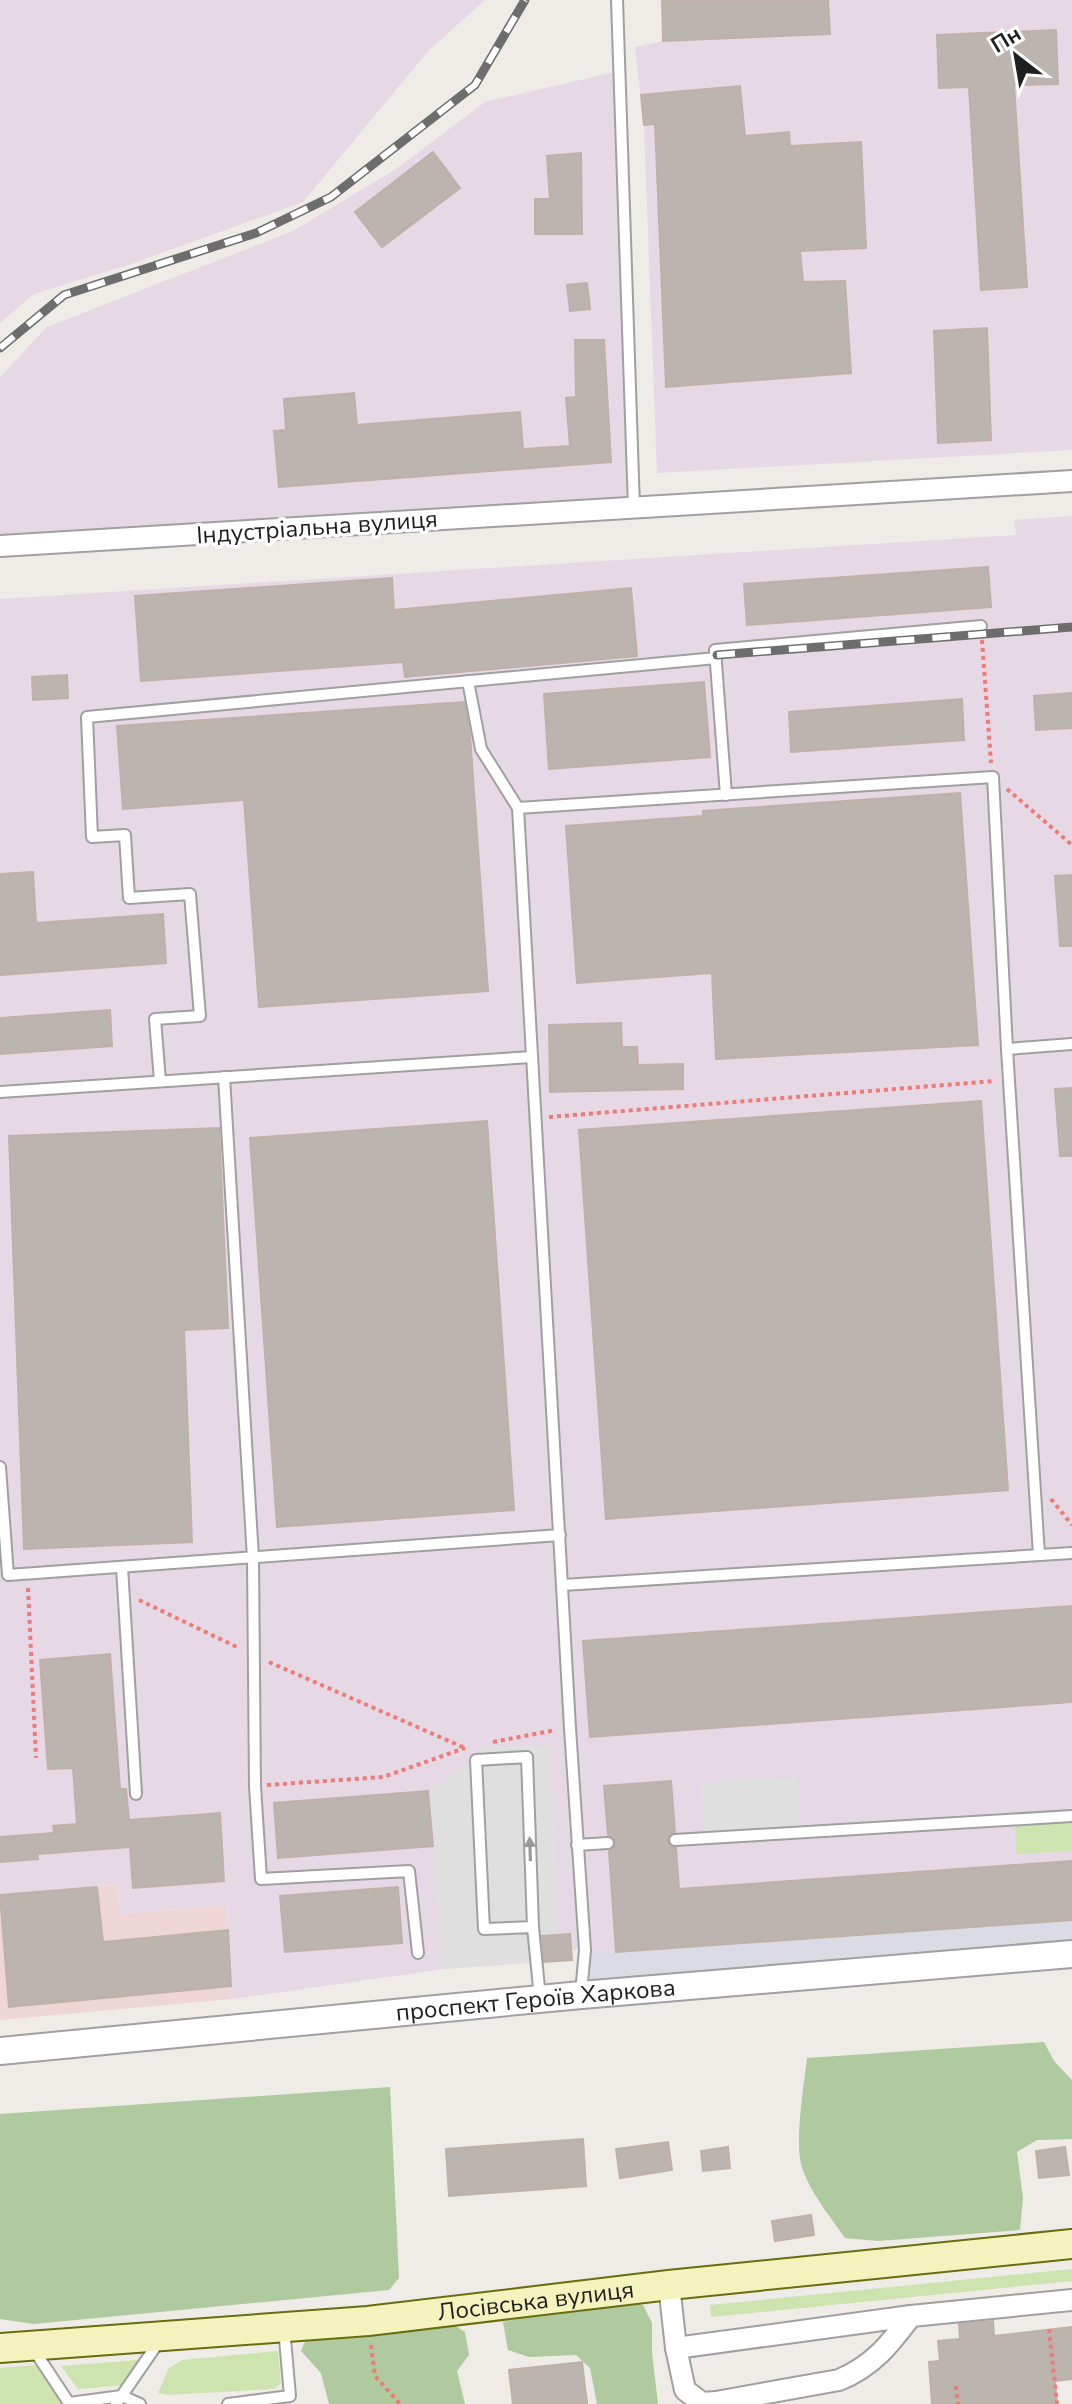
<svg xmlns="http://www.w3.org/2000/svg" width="1072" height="2404" font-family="'Nunito Sans',sans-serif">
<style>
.commercial{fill:#eed6d7}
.industrial{fill:#e7d8e5}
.grass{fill:#cde4b0}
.forest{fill:#aeca9e}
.parking{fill:#dfdfdf}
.plaza{fill:#dadbe4}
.building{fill:#bcb4af;stroke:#bfb1a9;stroke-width:2}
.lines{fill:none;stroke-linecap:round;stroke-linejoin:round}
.service-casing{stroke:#a0a0a0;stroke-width:14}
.minor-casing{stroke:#a0a0a0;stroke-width:24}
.tertiary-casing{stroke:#a0a0a0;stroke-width:30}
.secondary-casing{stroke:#696d0e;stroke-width:32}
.path{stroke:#ee7b77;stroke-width:4;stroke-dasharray:4 4;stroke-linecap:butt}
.service{stroke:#fff;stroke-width:10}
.minor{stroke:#fff;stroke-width:20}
.tertiary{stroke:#fff;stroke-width:26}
.secondary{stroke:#f4f3be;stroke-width:28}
.rail-casing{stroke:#6d6d6d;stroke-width:9}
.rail{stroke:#fff;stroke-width:6;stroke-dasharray:18;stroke-linecap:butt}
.oneway{fill:#9a9a9a}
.labels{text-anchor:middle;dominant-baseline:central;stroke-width:7;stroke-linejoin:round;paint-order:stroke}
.street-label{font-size:24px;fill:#1f1f1f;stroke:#fff}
</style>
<rect width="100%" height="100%" fill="#efebe6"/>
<path class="commercial" d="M117,1885L120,1914L226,1905L232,1999L0,2020V1895Z"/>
<g class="industrial">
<path d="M0,0H485L429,50L303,202L131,264L34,294L0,323Z"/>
<path d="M662,0H1072V450L657,473L644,125L635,47L663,41Z"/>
<path d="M619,71L634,508L0,546V377L47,327L293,231L396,169L485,102Z"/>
<path d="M1072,516V1920L616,1952L572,1950V1960L444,1969L232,1999L226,1905L120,1914L117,1885L0,1895V599L1016,535L1014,520Z"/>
</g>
<g class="grass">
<path d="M1072,1820V1851L1016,1854L1015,1823Z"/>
<path d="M1072,2269V2281L711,2317L710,2305Z"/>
<path d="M278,2351L281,2383L274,2389L168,2395L158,2393L169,2368L182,2360Z"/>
<path d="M139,2360L125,2385L78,2389L61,2366Z"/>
<path d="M38,2365L65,2404H0V2368Z"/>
</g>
<g class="forest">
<path d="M1044,2042L1054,2061L1072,2080V2139L1037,2140L1017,2152L1023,2198L1020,2230L878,2241L845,2238C830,2216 808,2190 801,2164C795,2140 804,2084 807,2058Z"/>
<path d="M390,2087L399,2278L389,2290L34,2324L0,2319V2114Z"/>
<path d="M608,2298L643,2305L652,2323V2353L658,2404H597L590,2368L576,2355L529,2357L508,2350L503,2322Z"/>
<path d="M449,2322L465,2332L469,2355L457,2371L465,2404H329L321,2373L301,2351L308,2335Z"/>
</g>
<g class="parking">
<path d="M551,1745L557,1935L538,1936L540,1962L444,1969L428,1791L489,1747Z"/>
<path d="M798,1777L801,1832L705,1839L701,1783Z"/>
</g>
<path class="plaza" d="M1072,1920V1947L591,1987L585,1950L616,1952Z"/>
<g class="building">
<path d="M662,0H828L830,34L663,41Z"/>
<path d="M1056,30L1058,84L1014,85L1027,287L981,290L969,87L939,88L937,35Z"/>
<path d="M740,86L745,136L789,132L790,146L861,142L866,248L800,251L803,282L845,281L851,373L666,387L655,124L644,125L641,95Z"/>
<path d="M433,152L460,188L382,247L355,212Z"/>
<path d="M581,153L582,234H535V199H550L547,156Z"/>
<path d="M587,283L590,309L570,311L567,285Z"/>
<path d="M987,328L991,440L938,443L934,331Z"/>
<path d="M575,340H604L611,462L279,487L274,431L286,430L284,399L354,393L357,425L520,412L523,449L570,446L566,398L576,397Z"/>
<path d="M988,567L991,607L747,625L744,584Z"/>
<path d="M392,578L394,610L631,588L637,656L405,677L403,662L141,681L135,596Z"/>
<path d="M67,675L68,698L33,700L32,677Z"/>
<path d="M704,682L710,757L549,769L544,694Z"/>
<path d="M1072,693V728L1036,730L1034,696Z"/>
<path d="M962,699L964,740L791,752L789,712Z"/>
<path d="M464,702L470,735L488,991L259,1007L244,800L123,809L117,726Z"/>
<path d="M960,793L978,1045L716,1059L712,973L577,983L566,826L703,816V811Z"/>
<path d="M33,872L36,923L163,914L166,963L0,975V874Z"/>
<path d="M1072,875V946H1060L1055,876Z"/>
<path d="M110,1010L112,1046L0,1054V1018Z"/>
<path d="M621,1023L622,1047H637L638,1065L683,1064V1089L550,1092L549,1025Z"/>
<path d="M1072,1088V1156H1060L1055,1089Z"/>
<path d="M981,1101L1008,1490L606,1519L579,1130Z"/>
<path d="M487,1121L514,1510L277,1527L250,1138Z"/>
<path d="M219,1128L228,1328L184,1330L192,1542L24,1549L9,1136Z"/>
<path d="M1072,1606V1702L590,1737L583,1641Z"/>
<path d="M110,1654L120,1789H126L129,1820L220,1813L224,1881L133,1888L130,1847L37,1854L38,1859L0,1862V1837L54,1833L53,1826L77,1824L73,1768L48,1769L40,1660Z"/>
<path d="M671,1781L675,1832L668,1836L667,1841L671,1847L676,1848L679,1889L1072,1861V1920L616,1952L609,1851L615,1847L616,1842L608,1835L604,1786Z"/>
<path d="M428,1791L433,1846L278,1858L274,1803Z"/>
<path d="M97,1887L103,1942L228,1930L231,1986L9,2007L0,1895Z"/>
<path d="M398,1887L402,1943L285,1952L280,1896Z"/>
<path d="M570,1934L572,1960L544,1962L542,1936Z"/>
<path d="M583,2139L586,2186L449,2196L446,2149Z"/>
<path d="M668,2142L672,2170L620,2178L616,2149Z"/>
<path d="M728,2147L730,2168L703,2171L701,2151Z"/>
<path d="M1065,2147L1069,2175L1039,2178L1036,2151Z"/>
<path d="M811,2215L814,2235L775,2241L772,2221Z"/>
<path d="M993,2321L994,2336L1072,2327V2379L1055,2381L1057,2404H932L929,2362L940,2361L938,2341L960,2339L959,2324Z"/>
<path d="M582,2362L587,2403L513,2404L509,2370Z"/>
</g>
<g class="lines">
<g class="service-casing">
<g id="service">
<path d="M617,0L634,508"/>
<path d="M468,681L481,749L518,808"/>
<path d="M726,795L715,650L981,626"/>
<path d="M1007,1049L1039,1555"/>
<path d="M224,1077L253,1558L255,1786L261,1879L409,1871L418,1953"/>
<path d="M160,1081L155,1019L200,1016L190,894L129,898L125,835L92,837L87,717L716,658"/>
<path d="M0,1092L532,1057"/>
<path d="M0,1467L8,1575L560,1535"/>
<path d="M122,1567L136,1794"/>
<path d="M563,1585L1072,1553"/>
<path d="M675,1840L1072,1816"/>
<path d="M577,1845L608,1843"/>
<path d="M533,1927L484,1929L476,1760L527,1757L533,1927L540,1998"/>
<path d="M581,1993L585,1950L570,1728L518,808L993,777L1007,1049L1072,1044"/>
<path d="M34,2350L69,2403L122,2396L140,2404"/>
<path d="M116,2404L160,2340"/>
<path d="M228,2404L290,2396L284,2328"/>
</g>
</g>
<g class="minor-casing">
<g id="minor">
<path d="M0,546L1072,481"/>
<path d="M669,2285L676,2348L911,2316L1072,2300"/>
<path d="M676,2348L685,2390L702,2403L716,2402L839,2380C873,2366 890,2344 911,2316"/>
</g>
</g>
<g class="tertiary-casing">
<g id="tertiary">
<path id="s1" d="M0,2051L581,1995L1072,1954"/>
</g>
</g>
<g class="secondary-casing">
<g id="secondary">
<path id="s2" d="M0,2348L368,2321L669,2285L1072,2244"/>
</g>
</g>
<g class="path">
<path d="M982,640L991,763"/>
<path d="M1007,789L1072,845"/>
<path d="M549,1117L994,1081"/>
<path d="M1051,1499L1072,1525"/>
<path d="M28,1588L36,1758"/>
<path d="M139,1600L239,1648"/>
<path d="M269,1662L465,1748"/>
<path d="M493,1742L556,1730"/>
<path d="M267,1785L383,1777L465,1748"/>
<path d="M1049,2329L1057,2404"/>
<path d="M371,2345L375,2376L400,2404"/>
<path d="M956,2386L958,2404"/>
</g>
<use href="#service" class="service"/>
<use href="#minor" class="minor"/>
<use href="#tertiary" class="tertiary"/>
<use href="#secondary" class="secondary"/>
<g class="rail-casing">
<g id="rail">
<path d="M0,348L64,295L256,233L331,197L475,85L525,0"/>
<path d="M717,655L1072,627"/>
</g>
</g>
<use href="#rail" class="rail"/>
</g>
<defs><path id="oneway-solid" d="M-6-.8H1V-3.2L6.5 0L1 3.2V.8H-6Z" transform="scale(2)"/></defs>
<use class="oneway" href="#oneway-solid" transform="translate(530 1849) rotate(-92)"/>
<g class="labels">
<g class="street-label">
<text transform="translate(317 527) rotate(-4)">Індустріальна вулиця</text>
<text stroke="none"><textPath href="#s1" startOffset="538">проспект Героїв Харкова</textPath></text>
<text stroke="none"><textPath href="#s2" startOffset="538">Лосівська вулиця</textPath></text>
</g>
</g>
<g transform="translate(1016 56) rotate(329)" stroke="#ffffff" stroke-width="6" paint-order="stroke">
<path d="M0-6L14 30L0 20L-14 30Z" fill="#1f1f1f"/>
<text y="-12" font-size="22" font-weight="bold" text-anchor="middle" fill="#1f1f1f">Пн</text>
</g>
</svg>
